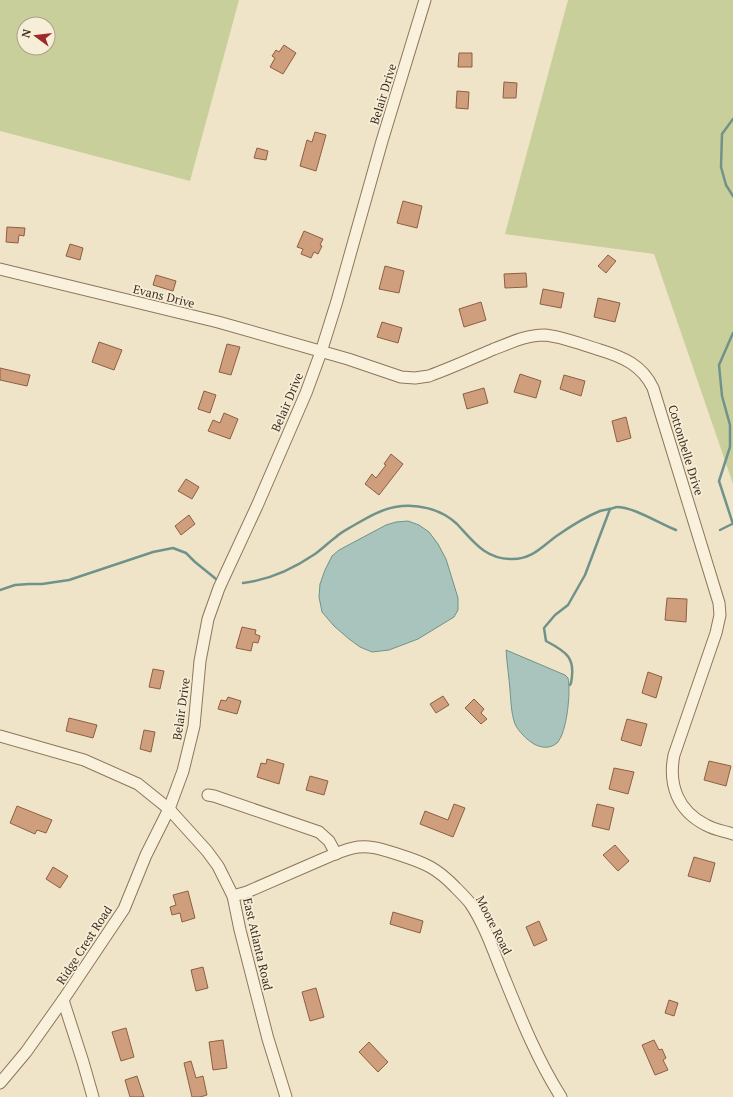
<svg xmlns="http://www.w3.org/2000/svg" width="733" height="1097" font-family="'PT Serif',serif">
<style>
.green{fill:#c9cf9b;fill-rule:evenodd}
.water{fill:#a9c4bc;stroke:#6f938a}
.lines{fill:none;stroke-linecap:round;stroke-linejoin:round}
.stream{stroke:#6f938a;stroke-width:2.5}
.building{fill:#cf9f7d;stroke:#8d5f41}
.minor-casing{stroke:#8d765c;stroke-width:13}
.minor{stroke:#faf1dc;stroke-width:11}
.labels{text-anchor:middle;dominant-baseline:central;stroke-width:3.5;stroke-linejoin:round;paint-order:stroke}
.street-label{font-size:12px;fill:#3d2e20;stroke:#f7eed8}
</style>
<rect width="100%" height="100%" fill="#f0e4c8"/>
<g class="green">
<path d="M0,0H239L190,181L0,131ZM24,24H48V48H24Z"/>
<path d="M568,0H733V484L654,254L505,234Z"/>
</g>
<g class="water">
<path d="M408,521L419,525L429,532L438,544L446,559L458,598V610L454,617L418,639L389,650L372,652L360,647L349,639L334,626L322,612L319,597L320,584L325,570L332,556L339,550L386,525L396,522Z"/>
<path d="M506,650L565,675L568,678C571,691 567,733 557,743C550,749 541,748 534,744C526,739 519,732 515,724C511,713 511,701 510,690C509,677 507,664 506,650Z"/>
</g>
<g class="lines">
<g class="stream">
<path d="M733,119L722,134L721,167L726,185L733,196"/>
<path d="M733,333L719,365L722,396L730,425V447L719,481L733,524"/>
<path d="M720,530L732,524"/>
<path d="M243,583C269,580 293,569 315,554C322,549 329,542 336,537C340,533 346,530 351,527C365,519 379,510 395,507C417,503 441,509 457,524C473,541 485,559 511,559C532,560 542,546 558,535C571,526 585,517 600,511C603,510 606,510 609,509C612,509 615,507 617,507C634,507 660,524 676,530"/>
<path d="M0,590L15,585L29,584H42L69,580L153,552L173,548L186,553L195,562L216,579"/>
<path d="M570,685L571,683C576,658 567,652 546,641L544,628L555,615L568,605L585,575L610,509"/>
</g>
</g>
<g class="building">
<path d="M284,45L296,53L283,74L270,67L275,58L272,56L276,50L279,52Z"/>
<path d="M459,53H472V67H458Z"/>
<path d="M504,82L517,83L516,98H503Z"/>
<path d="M457,91L469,92L468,109L456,108Z"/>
<path d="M315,132L326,135L316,171L300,166L307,140L312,142Z"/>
<path d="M257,148L268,151L266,160L254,158Z"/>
<path d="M403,201L422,206L417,228L397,223Z"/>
<path d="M7,227L25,228L24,236L19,235L18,243L6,242Z"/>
<path d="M304,231L323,239L320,245L322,246L318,254L314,252L311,258L301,254L303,249L297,247Z"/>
<path d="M70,244L83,248L80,260L66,256Z"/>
<path d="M608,255L616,261L606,273L598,266Z"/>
<path d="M385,266L404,271L399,293L379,289Z"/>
<path d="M526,273L527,287L505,288L504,274Z"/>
<path d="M156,275L176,281L173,291L153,285Z"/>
<path d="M543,289L564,293L561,308L540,304Z"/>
<path d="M598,298L620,303L615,322L594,317Z"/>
<path d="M481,302L486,320L464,327L459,309Z"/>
<path d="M382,322L402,328L398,343L377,337Z"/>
<path d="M99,342L122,350L114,370L92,362Z"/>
<path d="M227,344L240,347L231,375L219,372Z"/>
<path d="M0,368L30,375L27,386L0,380Z"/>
<path d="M520,374L541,381L536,398L514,392Z"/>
<path d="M564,375L585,381L581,396L560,389Z"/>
<path d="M484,388L488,403L467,409L463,394Z"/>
<path d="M204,391L216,395L210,413L198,409Z"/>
<path d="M224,413L238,419L230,439L208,431L213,420L220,423Z"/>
<path d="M626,417L631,438L617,442L612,421Z"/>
<path d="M391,454L403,464L379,495L365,484L372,474L376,478L386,465L384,464Z"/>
<path d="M186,479L199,487L192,499L178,491Z"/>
<path d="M189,515L195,524L181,535L175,526Z"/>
<path d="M667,598L687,599L686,622L665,620Z"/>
<path d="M242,627L256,630L255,634L260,636L258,643L253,642L251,651L236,648Z"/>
<path d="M153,669L164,671L160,689L149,687Z"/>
<path d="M648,672L662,677L656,698L642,693Z"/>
<path d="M443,696L449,705L436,713L430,704Z"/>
<path d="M228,697L241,701L237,714L218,709L221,700L226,701Z"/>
<path d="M474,699L484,709L481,713L487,719L481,724L465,708Z"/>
<path d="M69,718L97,725L93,738L66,731Z"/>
<path d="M627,719L647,724L641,746L621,740Z"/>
<path d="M144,730L155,732L151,752L140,749Z"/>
<path d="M267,759L284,764L279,784L257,777L261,763L266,764Z"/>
<path d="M709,761L731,766L726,786L704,780Z"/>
<path d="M614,768L634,772L628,794L609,789Z"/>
<path d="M310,776L328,781L324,795L306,790Z"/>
<path d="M454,804L465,808L453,837L420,824L425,811L448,820Z"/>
<path d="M597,804L614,808L609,830L592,826Z"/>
<path d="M17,806L52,820L46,833L37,830L35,834L10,823Z"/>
<path d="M615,845L629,861L618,871L603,855Z"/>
<path d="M694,857L715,863L710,882L688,876Z"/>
<path d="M53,867L68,876L60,888L46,879Z"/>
<path d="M188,891L195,918L182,922L180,913L172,915L170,907L176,905L173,895Z"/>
<path d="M393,912L423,921L420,933L390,924Z"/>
<path d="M539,921L547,940L534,946L526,927Z"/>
<path d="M203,967L208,988L196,991L191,970Z"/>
<path d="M316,988L324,1017L310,1021L302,992Z"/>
<path d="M669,1000L678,1003L674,1016L665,1013Z"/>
<path d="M126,1028L134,1057L121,1061L112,1032Z"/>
<path d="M223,1040L227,1068L213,1070L209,1042Z"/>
<path d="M654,1040L659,1050L662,1049L666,1058L663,1060L668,1070L655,1075L642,1045Z"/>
<path d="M369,1042L388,1062L378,1072L359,1052Z"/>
<path d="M191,1061L196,1078L203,1076L207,1095L200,1097H192L184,1063Z"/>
<path d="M137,1076L144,1097H130L125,1080Z"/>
</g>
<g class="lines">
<g class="minor-casing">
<g id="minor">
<path d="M0,269L218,322L348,359L401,377L415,378L429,376C451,368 473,358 494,349C510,343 526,335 544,335C561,336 583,345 600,350C623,357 642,365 653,388L719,603L720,615L716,633L674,755C668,785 678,811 706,825C715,830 724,831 733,834"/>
<path d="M0,736L84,760L138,784L169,809L207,851L218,866L233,896L240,930L268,1039L286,1097"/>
<path d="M208,795L214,796L319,832L329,841L336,854"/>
<path d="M233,896L247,892C270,882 293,872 316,862C328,857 340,851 353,848C369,844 384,850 400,855C425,863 437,868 456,888C461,893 466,898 470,903C485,925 494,953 504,977C521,1019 537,1059 561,1097"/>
<path d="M63,1000L83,1062L93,1097"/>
<path d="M0,1083L26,1052L63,1000L124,909L146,855L169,809L183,771L194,726L200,661L208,619L219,588L257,506L306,393L321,352L337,301L382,141L425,0"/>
</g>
</g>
<use href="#minor" class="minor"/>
</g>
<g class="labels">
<g class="street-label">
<text transform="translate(383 94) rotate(-73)">Belair Drive</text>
<text transform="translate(164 296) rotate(14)">Evans Drive</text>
<text transform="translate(287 402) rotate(-67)">Belair Drive</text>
<text transform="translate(686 450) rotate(73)">Cottonbelle Drive</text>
<text transform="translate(181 709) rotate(-82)">Belair Drive</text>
<text transform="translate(494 925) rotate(63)">Moore Road</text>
<text transform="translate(258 944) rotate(77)">East Atlanta Road</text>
<text transform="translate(84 945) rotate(-57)">Ridge Crest Road</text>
</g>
</g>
<g transform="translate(36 36) rotate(285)"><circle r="19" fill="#f7eed8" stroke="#ada18e"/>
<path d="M0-3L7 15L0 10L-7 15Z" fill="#9e2a2b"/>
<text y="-6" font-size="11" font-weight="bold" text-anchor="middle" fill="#3d2e20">N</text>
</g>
</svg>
